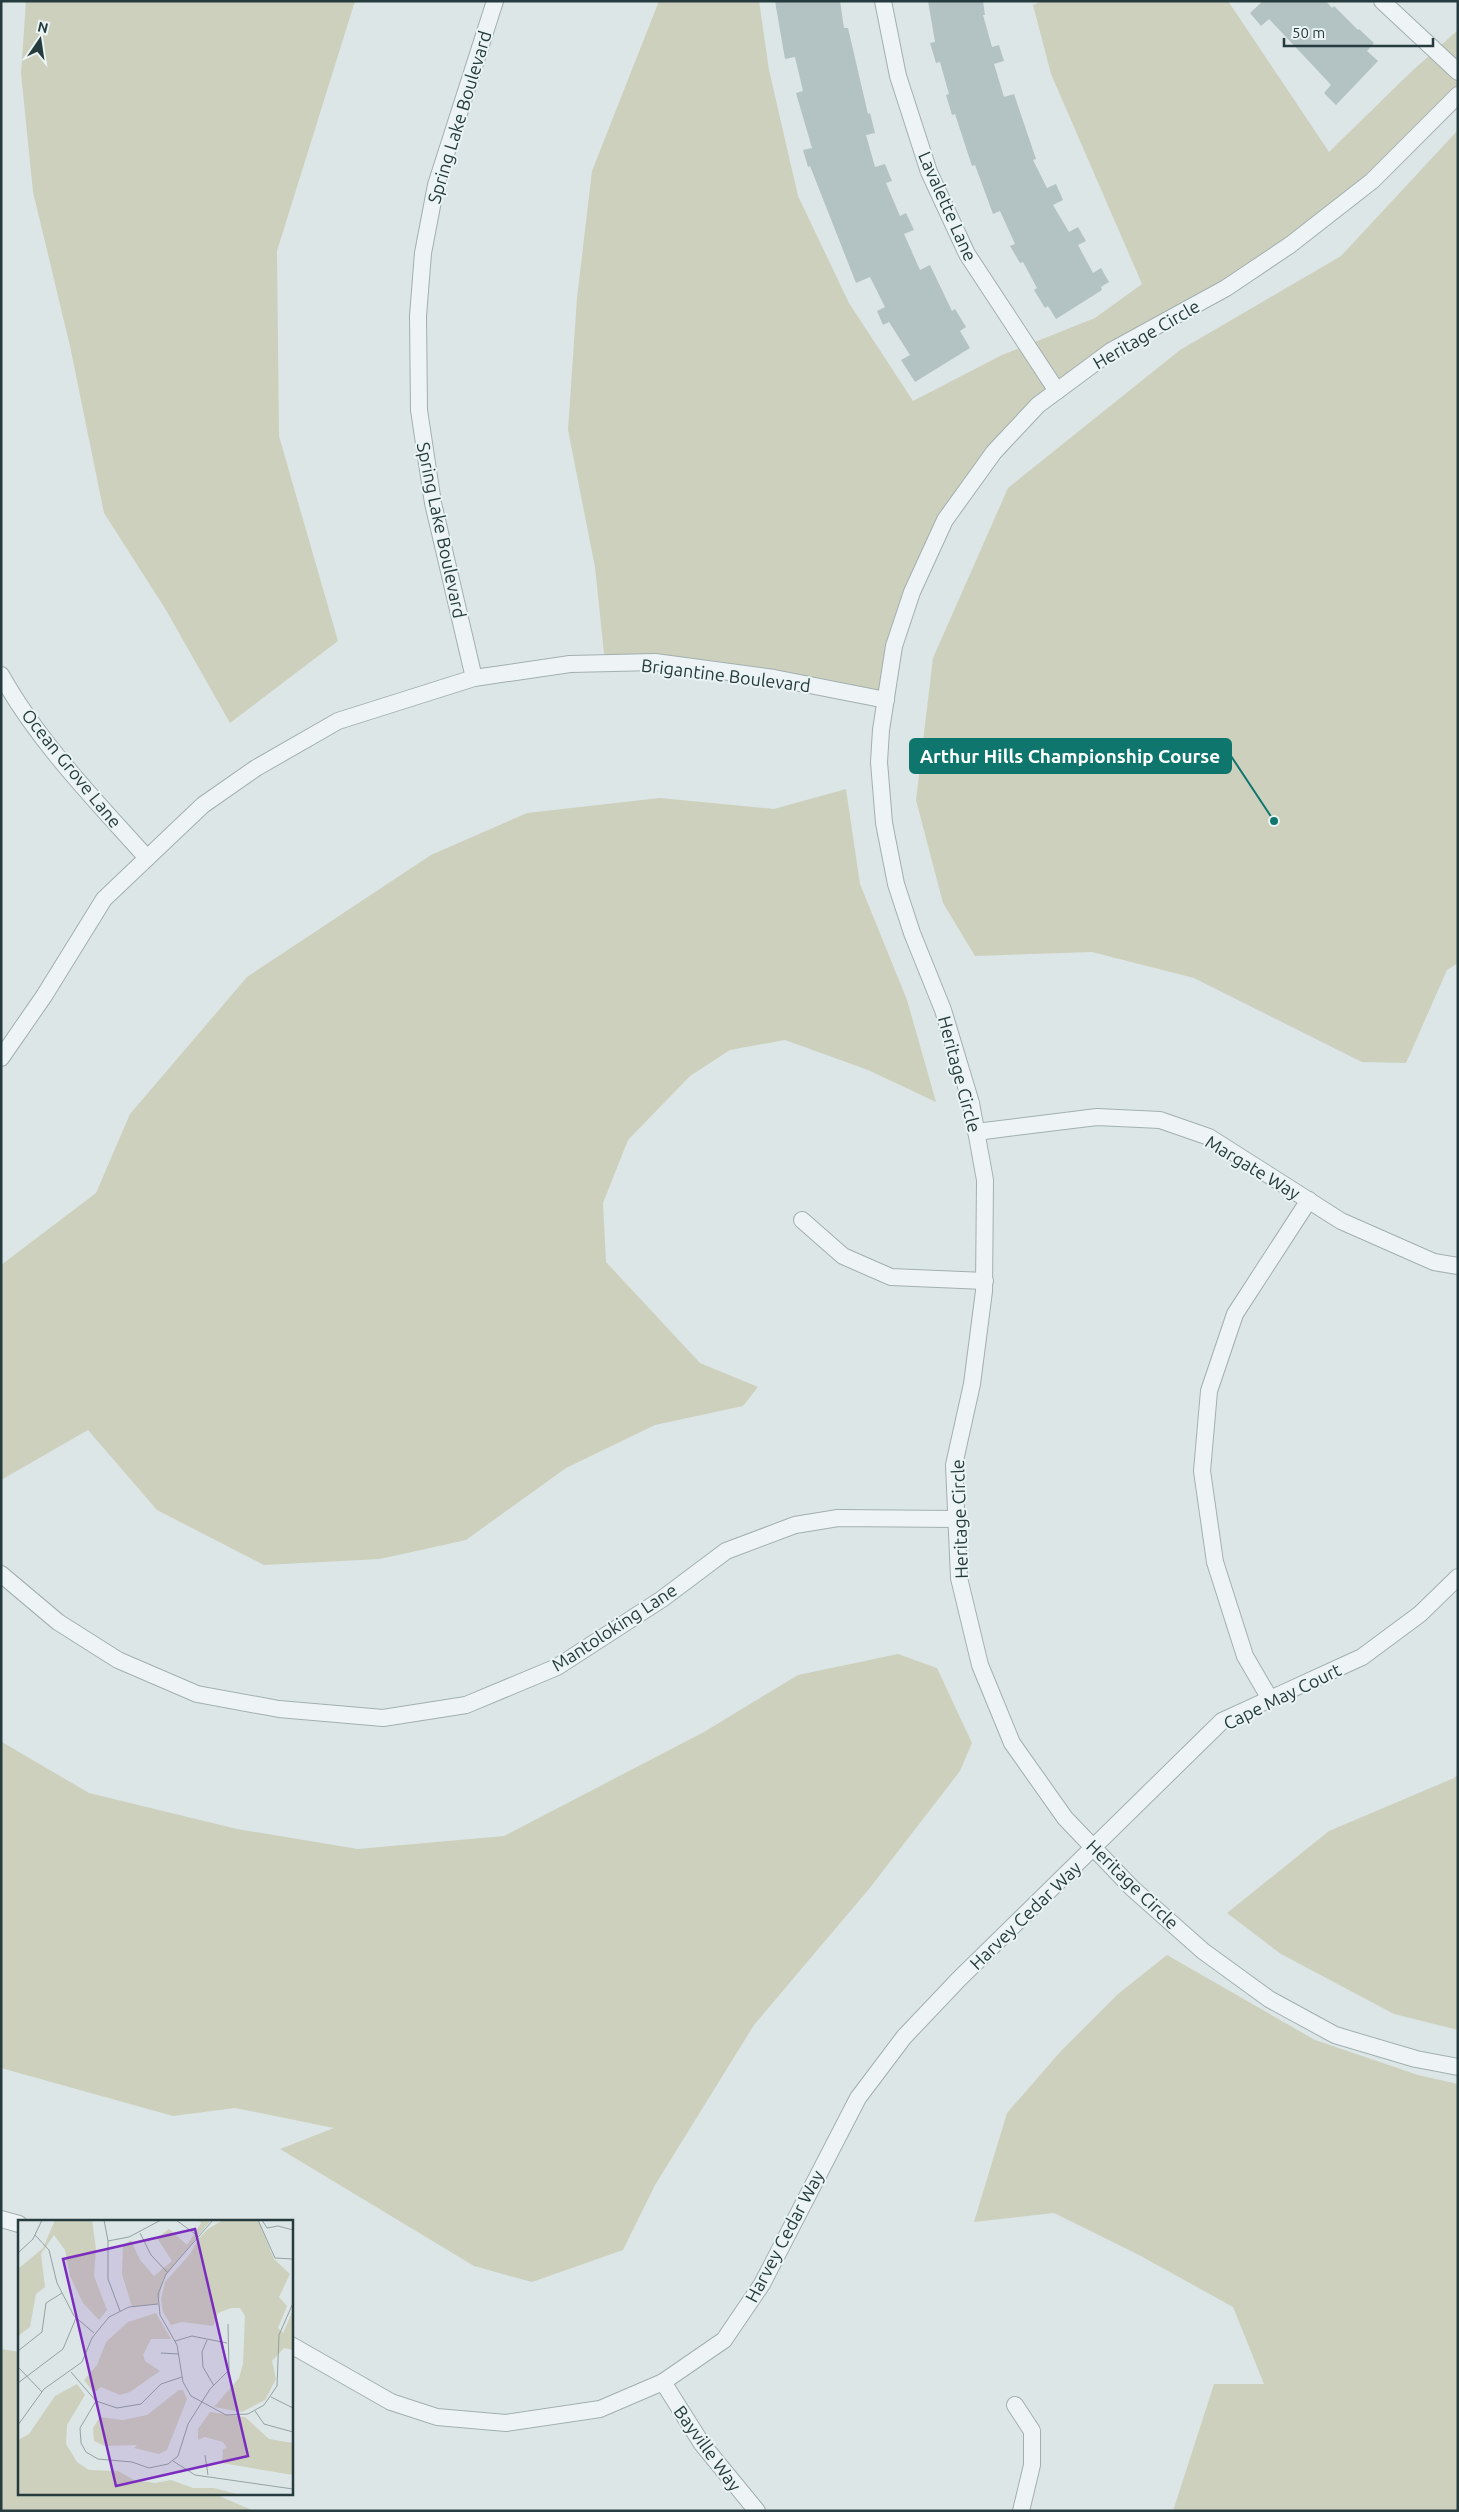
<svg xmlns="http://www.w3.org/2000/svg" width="1459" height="2512" font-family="Ubuntu,sans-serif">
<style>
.green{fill:#cdd0bd}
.building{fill:#b3c2c3}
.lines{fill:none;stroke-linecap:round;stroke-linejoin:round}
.minor-casing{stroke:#a2afb0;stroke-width:18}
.minor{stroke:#eef4f5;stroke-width:16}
.labels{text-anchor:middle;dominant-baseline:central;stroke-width:4;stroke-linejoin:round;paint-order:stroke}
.street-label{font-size:18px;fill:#263b3d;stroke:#ebf4f4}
.inset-road{fill:none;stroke:#93a2a2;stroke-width:1}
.view{fill:#7b2cbf;fill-opacity:0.15;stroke:#7b2cbf;stroke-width:2.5}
.inset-edge{fill:none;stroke:#263b3d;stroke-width:2.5}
.leader{fill:none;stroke:#0f766e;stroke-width:2}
.callout-dot{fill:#0f766e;stroke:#ebf4f4;stroke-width:2}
.callout{fill:#0f766e;stroke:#0f766e;stroke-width:2}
.callout-label{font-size:19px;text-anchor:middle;font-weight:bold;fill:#fff}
</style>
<rect width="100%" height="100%" fill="#dce6e6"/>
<g class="green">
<path d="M26,1H355L277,251L279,436L338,641L230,723L166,610L104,513L70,346L33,192L21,73Z"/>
<path d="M659,1H759L769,70L798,196L849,303L913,401L1002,355L1095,318L1142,284L1051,74L1033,5L1043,1H1228L1329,152L1412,71L1458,30V95L1290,245L1111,351L994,452L912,592L886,700L605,663L595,567L568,430L577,298L592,171Z"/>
<path d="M1458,130V963L1447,970L1406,1063L1362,1062L1194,978L1092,952L975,956L943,903L916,800L933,658L1008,488L1180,350L1341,256Z"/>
<path d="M846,789L860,884L907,1000L936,1102L868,1070L785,1040L730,1050L690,1076L628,1140L603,1203L606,1262L700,1363L758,1387L743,1406L655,1425L566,1468L466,1540L380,1559L264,1565L157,1510L88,1430L1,1480V1265L96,1193L130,1114L247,977L431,855L527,813L660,798L774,809Z"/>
<path d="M898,1654L937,1668L972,1743L960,1771L869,1889L754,2025L655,2185L623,2250L532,2282L474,2266L280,2149L334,2128L235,2108L173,2116L1,2068L2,1742L89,1793L237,1829L358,1849L504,1836L704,1732L798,1675Z"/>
<path d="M1458,1774V2030L1394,2014L1281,1954L1227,1913L1329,1831L1454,1778Z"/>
<path d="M1167,1955L1315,2040L1418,2075L1458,2084V2511H1173L1214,2384H1264L1233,2307L1139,2255L1054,2213L974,2222L1007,2113L1061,2051L1118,1994Z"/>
<path d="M1,2349L19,2352V2493H212L254,2511H1Z"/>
</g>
<g class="building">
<path d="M775,1H840L844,28H848L868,114L870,113L875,133L866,135L875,167L885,164L892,181L886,183L900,216L906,213L914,230L904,234L920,270L930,265L952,311L955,309L966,327L960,331L970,348L915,382L901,360L910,355L889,322L883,325L877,311L885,307L870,277L856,283L810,166L808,167L803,150L812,148L796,93L803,91L795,57L785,59Z"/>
<path d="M928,1H983L985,15H983L992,47L999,45L1004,61L994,64L1004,97L1014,94L1036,159L1033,160L1047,188L1056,184L1063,200L1053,205L1069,232L1078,227L1086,241L1078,245L1093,273L1101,268L1109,282L1101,287L1102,290L1056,319L1048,306L1045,308L1034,290L1037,288L1023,262L1020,263L1010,246L1015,244L1000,211L993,214L975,165L972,166L955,114L952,115L946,95L949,94L940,62L936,63L930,43L935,42Z"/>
<path d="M1263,1H1326L1332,8L1334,6L1358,30L1359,29L1374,43L1367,51L1378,61L1336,105L1324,93L1331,85L1318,71L1269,19L1261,26L1250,13Z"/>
</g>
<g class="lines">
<g class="minor-casing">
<g id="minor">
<path d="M883,1L898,76L929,172L967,254L1057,391"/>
<path d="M1382,1L1458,72"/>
<path d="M1458,95L1372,181L1290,245L1226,288L1111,351L1038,405L994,452L945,520L912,592L894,646L881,730L879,762L884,823L896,884L912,933L943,1010L971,1103L985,1180L984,1291L972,1384L954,1465L959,1578L980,1665L1012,1743L1065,1818L1132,1888L1203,1951L1269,1999L1335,2035L1416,2059L1458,2067"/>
<path d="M1,675C39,743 96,801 147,858"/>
<path d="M474,678L433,503L419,410L418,316L423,253L436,185L495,1"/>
<path d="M1,1058L44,996L104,899L203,805L256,768L338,721L474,678L570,664L655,662L774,678L886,700"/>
<path d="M976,1132L1097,1117L1160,1120L1209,1137L1341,1221L1434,1262L1458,1266"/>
<path d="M802,1220L843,1256L891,1277L985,1281"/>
<path d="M1,1574L58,1622L118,1660L197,1694L279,1709L383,1718L466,1705L557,1667L662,1599L726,1551L795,1525L838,1518L957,1519"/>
<path d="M1270,1699L1245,1656L1215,1562L1202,1471L1209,1391L1235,1314L1309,1200"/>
<path d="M1,2219L19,2224"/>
<path d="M291,2345L391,2402L437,2417L506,2423L600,2409L663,2382L724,2340L762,2284L858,2098L904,2037L959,1979L1222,1721L1362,1657L1420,1614L1458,1577"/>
<path d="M663,2382L702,2444L757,2511"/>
<path d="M1015,2405L1032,2431V2465L1021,2511"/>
</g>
</g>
<use href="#minor" class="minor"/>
</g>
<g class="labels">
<g class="street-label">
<text transform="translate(459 117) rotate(-73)">Spring Lake Boulevard</text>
<text transform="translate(948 206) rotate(66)">Lavalette Lane</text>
<text transform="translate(1146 334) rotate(-30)">Heritage Circle</text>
<text transform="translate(442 530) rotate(78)">Spring Lake Boulevard</text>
<text transform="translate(726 675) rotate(7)">Brigantine Boulevard</text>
<text transform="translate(72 768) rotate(51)">Ocean Grove Lane</text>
<text transform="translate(960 1074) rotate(75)">Heritage Circle</text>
<text transform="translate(1253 1167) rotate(31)">Margate Way</text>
<text transform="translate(959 1519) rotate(-92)">Heritage Circle</text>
<text transform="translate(614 1627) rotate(-33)">Mantoloking Lane</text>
<text transform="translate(1282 1696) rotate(-26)">Cape May Court</text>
<text transform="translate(1133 1884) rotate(44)">Heritage Circle</text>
<text transform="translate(1025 1915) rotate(-44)">Harvey Cedar Way</text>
<text transform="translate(784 2236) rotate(-62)">Harvey Cedar Way</text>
<text transform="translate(708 2448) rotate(54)">Bayville Way</text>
</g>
</g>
<g transform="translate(18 2220)">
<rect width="275" height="275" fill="#dce6e6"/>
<path d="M37,0H74L78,29L76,56L89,90L81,100L65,83L52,56L47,30L36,15L23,34L27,67L18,74L12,107L0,116V49L25,28ZM180,0H193L145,59L140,84L114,87L104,54L105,25L113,20L122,40L136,56L154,41L139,18L151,9L169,25L183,3ZM205,0H240L256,39L272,54L261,77L269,86L260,108L265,113L275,90V130L266,128L254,141L258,159L247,180L224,192L196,187L221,158L225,144L227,96L222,88H213L200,93L195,106L164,102L153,105L145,92L143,79L147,62L172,34L181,18L190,9ZM138,93L153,119H133L125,135L127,141L142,151L112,172L102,175L83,167L76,173L66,160L79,145L88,122L110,102ZM59,164L67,175L49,205L48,224L59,242L71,250L100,251L116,260L137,263L153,260L175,268H196L222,275H0V220L11,214L37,176ZM161,170H165L169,179L149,230L141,234L116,228L119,225L87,226L76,221L75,208L82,197L105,200L129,195ZM192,192L227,197L251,219L275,223V255L204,243L205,229L209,228L205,222L187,217L180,220V209Z" fill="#cdd0bd"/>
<path class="inset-road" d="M86,0L90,21V59L102,91M158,0L180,16M195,0L148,54L140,74L142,95L159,125L165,162L173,176L208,195L230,194L246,185L259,166L261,115L275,83M240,0L257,38L275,39M244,0L249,8L260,6L275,10M122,13L133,35L149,52M17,15L31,30L39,63L56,96L76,113M90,21L111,17L143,0M0,33L15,19L24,0M189,120L184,132L185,147L196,166M157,121L174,116L209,123M0,131L24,112L28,83L44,73M143,133L161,134M0,147L24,172M53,152L78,181L99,188L123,184L143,164L164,157M0,163L45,129L58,98M253,177L275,188M78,181L62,208L63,223L68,232L80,239L114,242L131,248L150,244L160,236L170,204L192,169L211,150L210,104M237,191L246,204L275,212M0,205L26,169L64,142L74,118L91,97L111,87L140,84M187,235L190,255M155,241L177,255L275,269"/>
<path class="view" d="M177,9L230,236L98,266L45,39Z"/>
<rect width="275" height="275" class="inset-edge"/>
</g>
<path class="leader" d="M1274 821L1231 756"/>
<circle class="callout-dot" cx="1274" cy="821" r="5"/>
<rect class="callout" x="910" y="739" width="321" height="34" rx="5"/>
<g class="callout-label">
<text x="1070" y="763">Arthur Hills Championship Course</text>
</g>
<rect width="1459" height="2512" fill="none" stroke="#263b3d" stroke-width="5"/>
<g transform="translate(40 40) rotate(13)" stroke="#ebf4f4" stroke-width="4" paint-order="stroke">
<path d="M0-4L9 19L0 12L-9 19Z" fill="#263b3d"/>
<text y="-8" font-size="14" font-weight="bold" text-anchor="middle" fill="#263b3d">N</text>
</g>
<path d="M1284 38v8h149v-8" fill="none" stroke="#263b3d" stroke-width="2.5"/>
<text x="1292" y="38" font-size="15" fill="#263b3d" stroke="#ebf4f4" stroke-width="4" paint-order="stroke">50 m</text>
</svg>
